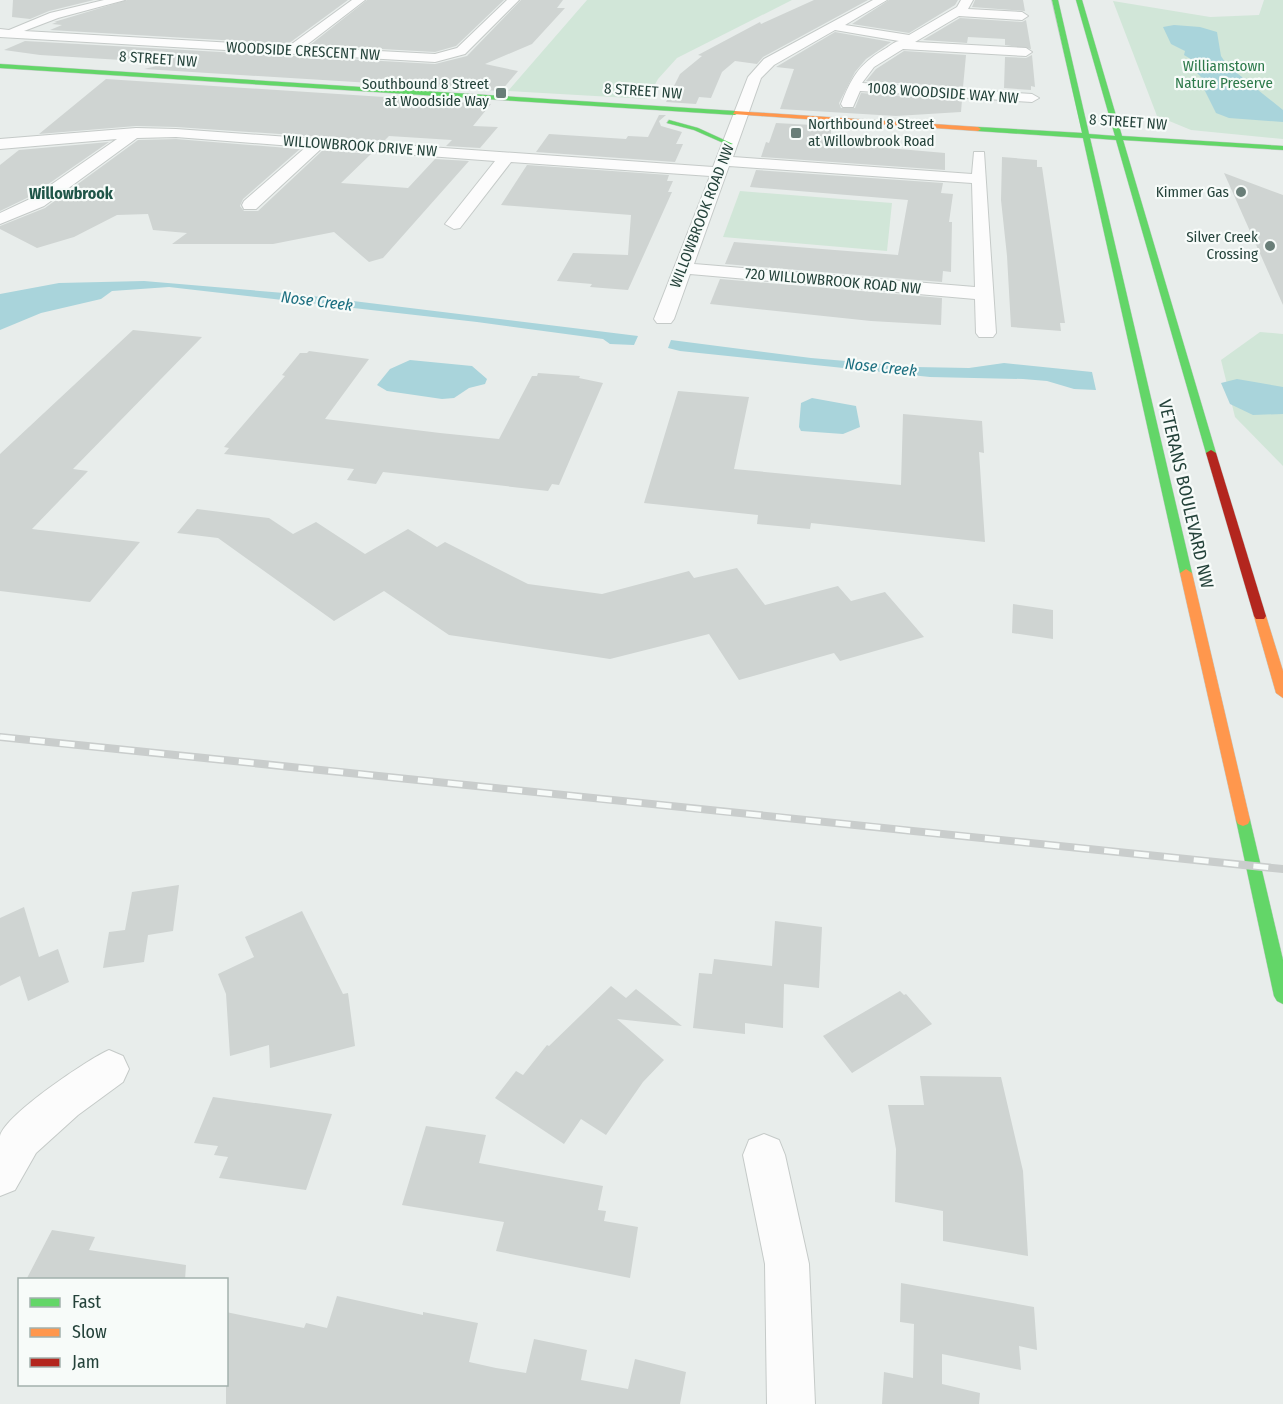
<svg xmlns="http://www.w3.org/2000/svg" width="1283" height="1404" font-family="'Fira Sans Condensed',sans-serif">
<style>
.green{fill:#d1e6d8}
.water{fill:#a9d4db}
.building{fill:#cfd4d2}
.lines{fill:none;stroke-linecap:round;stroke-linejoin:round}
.street-casing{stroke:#c5cac8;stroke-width:2}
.fast-casing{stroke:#c3cbc8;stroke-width:1}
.slow-casing{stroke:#c3cbc8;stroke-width:1}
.jam-casing{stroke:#c3cbc8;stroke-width:1}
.street{fill:#fcfcfc;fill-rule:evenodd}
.fast{fill:#63d668;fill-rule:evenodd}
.slow{fill:#ff974d;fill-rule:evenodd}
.jam{fill:#b3261e;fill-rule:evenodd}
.rail-casing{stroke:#c9cdcc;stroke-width:8}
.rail{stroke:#f7fbf9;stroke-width:5;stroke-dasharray:15;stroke-linecap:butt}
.poi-dot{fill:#697e78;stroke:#f7fbf9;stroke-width:2}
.labels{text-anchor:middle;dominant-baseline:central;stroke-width:4.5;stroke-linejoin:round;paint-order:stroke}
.far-street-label{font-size:15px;fill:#24423a;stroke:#f7fbf9}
.far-park-label{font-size:15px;fill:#2d7a4b;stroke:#f7fbf9}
.far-poi-label{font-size:15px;fill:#24423a;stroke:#f7fbf9;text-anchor:end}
.far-neighbourhood-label{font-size:16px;font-weight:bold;fill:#1f5548;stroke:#f7fbf9}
.far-water-label{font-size:16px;font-style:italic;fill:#1c6f80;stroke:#f7fbf9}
.street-label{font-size:18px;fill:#24423a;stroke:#f7fbf9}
</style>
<rect width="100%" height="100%" fill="#e8edeb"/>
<g class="green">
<path d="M587,0H792L677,58L658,79L647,99L508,91Z"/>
<path d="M1264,0H1283V139L1191,130L1157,116L1113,1L1210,17L1259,15Z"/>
<path d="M740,191L892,203L887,251L723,237Z"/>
<path d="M1260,332L1283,334V466L1235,417L1221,360Z"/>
</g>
<g class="water">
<path d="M1174,25L1200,27L1217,32L1221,56L1227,65L1283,110V122L1229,118L1216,113L1202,85L1205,81L1197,73L1200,70L1199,64L1184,55L1185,51L1171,44L1163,27Z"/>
<path d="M144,281L296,294L638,336L634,345L610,344L603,339L477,322L169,287L112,291L101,299L41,313L0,330V294L59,283Z"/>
<path d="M671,340L811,358L915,367L969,368L1004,363L1092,372L1096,390L1074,389L1047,381L1023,379L930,377L680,351L668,348Z"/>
<path d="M410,360L472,366L487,379L485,384L469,388L454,398L442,399L387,391L377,385L390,369Z"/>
<path d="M1237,379L1283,387V414L1253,415L1230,404L1221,383Z"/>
<path d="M812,398L856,406L860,427L843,434L801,431L799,427L801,403Z"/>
</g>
<g class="building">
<path d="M13,0H94L49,11L30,19L12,17Z"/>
<path d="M127,0H348L288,44L50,30L62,25L52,24L57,22H54Z"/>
<path d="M367,0H504L456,46L435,52L310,45Z"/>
<path d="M521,0H563L557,8H565L532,44L485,64L518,71L501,91L144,69L170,63L40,55L4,50L25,41L435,64L467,56Z"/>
<path d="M814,0H868L763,57L757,64L735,61L722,72L711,98L699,97L696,104L666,102L680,74L702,56L698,55L760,22L761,24Z"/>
<path d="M889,0H958L955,5L909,33L852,24Z"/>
<path d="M975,0H1023L1025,11L972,7Z"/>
<path d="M960,18L1022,22L1026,20L1031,49L1005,45V39L968,37L967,43L923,40Z"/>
<path d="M835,32L891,42L866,59L855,72L839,103L841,108H855L861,93L962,100L961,112L896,116L780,109L794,69L776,67Z"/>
<path d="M904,51L966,55L963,87L866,81L876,69Z"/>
<path d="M1032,55L1035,87L1031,86V90L1004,88L1005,57L1026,58Z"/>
<path d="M106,79L491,104L473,126L498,127L480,148L446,146L452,140L389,136L384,141L176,127L136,126L39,134Z"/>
<path d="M659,115H666L659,121L661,126L682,132L676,144H683L675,162L536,152L549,134L626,139L628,136L648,137Z"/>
<path d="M776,123L831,126V143L945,153V170L761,157L766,142L769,143Z"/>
<path d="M176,139L300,149L243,199L240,206L244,211H258L323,150L371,154L341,183L408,188L435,159L469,161L383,258L369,262L334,232L273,244H172L187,233L153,230L148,214L117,215L74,237L37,248L0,229V226L45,208L138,140Z"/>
<path d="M109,142L31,196L0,211V165L19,150Z"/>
<path d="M1002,157L1037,160V167H1042L1065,323H1060L1061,331L1011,327L1007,256L1001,200Z"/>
<path d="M527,165L669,175L667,181H673L668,192H672L628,290L590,287L592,284L557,281L573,253L628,255L631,215L501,205Z"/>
<path d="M756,170L943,183L941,193L953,194L949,222H952L951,272L943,271L942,282L725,264L734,242L898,255L908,200L750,187Z"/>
<path d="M1224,173L1283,195V305Z"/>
<path d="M720,279L942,298L941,325L871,321L710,304Z"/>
<path d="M133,330L202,337L73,469L88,471L32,529L140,542L90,602L0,591V454Z"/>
<path d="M309,351L369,359L325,419L440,433L499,439L532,376H537L538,373L580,376L579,378L603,383L559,485L552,484L548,491L383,472L376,484L347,480L354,469L224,454L229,448L224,447L285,376L282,375L300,353H307Z"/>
<path d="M678,391L749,397L734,469L901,485L903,414L982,421L984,453L979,452L985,542L811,523L810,529L757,524L758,515L644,503Z"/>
<path d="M197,509L269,518L293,534L316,522L365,554L408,529L437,547L445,542L528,584L602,594L689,571L694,578L737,568L765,605L838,586L851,601L885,592L924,637L840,661L834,653L739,680L709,634L610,659L449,635L384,591L334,621L218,538L177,533Z"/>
<path d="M1013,604L1053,610V639L1012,633Z"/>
<path d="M179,885L173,931L148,935L144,962L103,968L109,932L125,930L132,892Z"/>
<path d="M24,907L39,957L58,949L69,982L28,1001L20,976L0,986V918Z"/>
<path d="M302,911L343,994L348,993L355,1046L270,1068L269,1045L230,1056L226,994L218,974L254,957L245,937Z"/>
<path d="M775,921L822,927L819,988L784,984L783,1028L745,1023V1034L693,1028L699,973L712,974L714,959L772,966Z"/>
<path d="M611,986L626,998L636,989L682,1026L617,1019L664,1060L643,1082L606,1135L581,1119L564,1144L495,1098L516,1071L523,1075L547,1045L549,1046Z"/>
<path d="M900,991L904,995L906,994L932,1024L852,1073L823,1036Z"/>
<path d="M920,1076L1001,1077L1023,1171L1028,1256L943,1241V1211L895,1202L896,1149L888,1105H924Z"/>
<path d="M213,1097L332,1114L306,1190L219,1178L228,1157L214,1155L218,1146L194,1143Z"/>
<path d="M426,1126L486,1135L479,1163L603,1186L598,1210L606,1211L604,1221L638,1227L630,1278L496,1251L504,1222L402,1205Z"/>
<path d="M52,1230L95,1237L89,1250L186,1265L185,1280H26Z"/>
<path d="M901,1283L1034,1307L1037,1350L1019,1346L1021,1370L942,1354V1384L980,1393L979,1404H882L884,1372L913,1378L914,1324L900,1322Z"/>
<path d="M337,1296L423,1315V1312L478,1323L469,1362L496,1368L526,1373L534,1339L587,1350L581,1380L628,1389L635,1359L686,1372L680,1404H226V1312L304,1328L306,1323L327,1328Z"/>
</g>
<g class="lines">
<g class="street-casing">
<g id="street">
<path d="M104,0H125L58,18L24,31L289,46L352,0H365L304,47L435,54L457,48L507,0H519L465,54L435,62L0,37V29L9,30L50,13Z"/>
<path d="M873,0H887L845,25L909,35L957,7L961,0H973L968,9L1022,12L1028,16L1022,20L959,16L915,42L1026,48L1032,52L1026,56L903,49L874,67L862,83L1032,94L1039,98L1032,102L860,91L853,107H843L841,104C851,79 858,65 883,50C889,47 893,42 899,41L835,30L774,65L761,78L733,157L972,174L974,152H984L996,333L993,337H979L976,333L975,299L690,274L674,319L671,323H657L654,319L710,176L511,162L460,228L454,229L445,224L495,161L322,148L256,209H244L242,205L244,201L306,147L176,137L137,138L44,206L0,224V213L32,198L117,139L0,149V139L136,128L176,129L713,167L748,77L764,59ZM729,166L972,183L975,287L694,264Z"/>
<path d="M109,1050L123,1056L129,1069L123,1082L78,1115L36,1153L15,1190L0,1196C0,1178 0,1153 0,1136C5,1115 88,1059 109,1050Z"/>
<path d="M764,1134L779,1140L785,1155L809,1264L815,1404H767L765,1264L743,1155L749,1140Z"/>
</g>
</g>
<g class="fast-casing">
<g id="fast">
<path d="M1052,0H1058L1089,134L1115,136L1076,0H1082L1122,136L1283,146V150L1123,140L1216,453L1211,456L1206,453L1116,140L1090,138L1192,573L1186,577L1180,573L1083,138L978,131L975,129L978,127L1082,133Z"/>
<path d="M0,64L735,111L738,113L735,115L0,68Z"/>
<path d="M669,120L698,128L733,144L728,145L694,130L667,123Z"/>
<path d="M1243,814L1248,816L1250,820L1283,960V1004L1277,1001L1274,996L1236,820L1238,816Z"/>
</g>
</g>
<g class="slow-casing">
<g id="slow">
<path d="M735,111L978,127L981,129L978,131L733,114Z"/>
<path d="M1186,569L1192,573L1250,820L1248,824L1243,826L1238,824L1236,820L1180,573Z"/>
<path d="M1260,612L1266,616L1283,671V698L1276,693L1254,616Z"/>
</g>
</g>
<g class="jam-casing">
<path id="jam" d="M1211,450L1216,453L1266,616L1264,619H1256L1254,616L1206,453Z"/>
</g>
<use href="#street" class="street"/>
<use href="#fast" class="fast"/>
<use href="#slow" class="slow"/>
<use href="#jam" class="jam"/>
<g class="rail-casing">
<path id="rail" d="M0,737L1283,869"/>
</g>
<use href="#rail" class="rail"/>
</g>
<g class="poi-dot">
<rect x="495" y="87" width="12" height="12" rx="3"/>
<rect x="790" y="127" width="12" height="12" rx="3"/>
<circle cx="1241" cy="192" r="6"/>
<circle cx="1270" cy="246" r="6"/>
</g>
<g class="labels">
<g class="far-street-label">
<text transform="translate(303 51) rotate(3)">WOODSIDE CRESCENT NW</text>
<text transform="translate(158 59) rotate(4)">8 STREET NW</text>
<text transform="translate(643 91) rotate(4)">8 STREET NW</text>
<text transform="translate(943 93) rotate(4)">1008 WOODSIDE WAY NW</text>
<text transform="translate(1128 122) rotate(4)">8 STREET NW</text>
<text transform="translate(360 146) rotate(4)">WILLOWBROOK DRIVE NW</text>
<text transform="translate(702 216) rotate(-69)">WILLOWBROOK ROAD NW</text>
<text transform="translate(833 281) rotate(5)">720 WILLOWBROOK ROAD NW</text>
</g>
<g class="far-park-label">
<text x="1224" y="66">Williamstown<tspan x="1224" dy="17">Nature Preserve</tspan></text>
</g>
<g class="far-poi-label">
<text x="489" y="84">Southbound 8 Street<tspan x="489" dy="17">at Woodside Way</tspan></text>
<text x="808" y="124" text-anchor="start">Northbound 8 Street<tspan x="808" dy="17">at Willowbrook Road</tspan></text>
<text x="1229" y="192">Kimmer Gas</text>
<text x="1258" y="237">Silver Creek<tspan x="1258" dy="17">Crossing</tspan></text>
</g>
<g class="far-neighbourhood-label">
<text x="71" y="193">Willowbrook</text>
</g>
<g class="far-water-label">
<text transform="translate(317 301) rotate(7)">Nose Creek</text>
<text transform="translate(881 367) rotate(6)">Nose Creek</text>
</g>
<g class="street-label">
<text transform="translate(1186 494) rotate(77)">VETERANS BOULEVARD NW</text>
</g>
</g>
<rect x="18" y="1278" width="210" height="108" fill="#f7fbf9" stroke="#a3b1ad" stroke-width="1.5"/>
<rect x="30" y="1298" width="30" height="9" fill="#63d668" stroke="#a3b1ad" stroke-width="1.5"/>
<text x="72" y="1308" font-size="18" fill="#24423a">Fast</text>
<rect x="30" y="1328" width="30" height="9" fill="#ff974d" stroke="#a3b1ad" stroke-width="1.5"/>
<text x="72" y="1338" font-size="18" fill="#24423a">Slow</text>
<rect x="30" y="1358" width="30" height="9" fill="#b3261e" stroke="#a3b1ad" stroke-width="1.5"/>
<text x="72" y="1368" font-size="18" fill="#24423a">Jam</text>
</svg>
